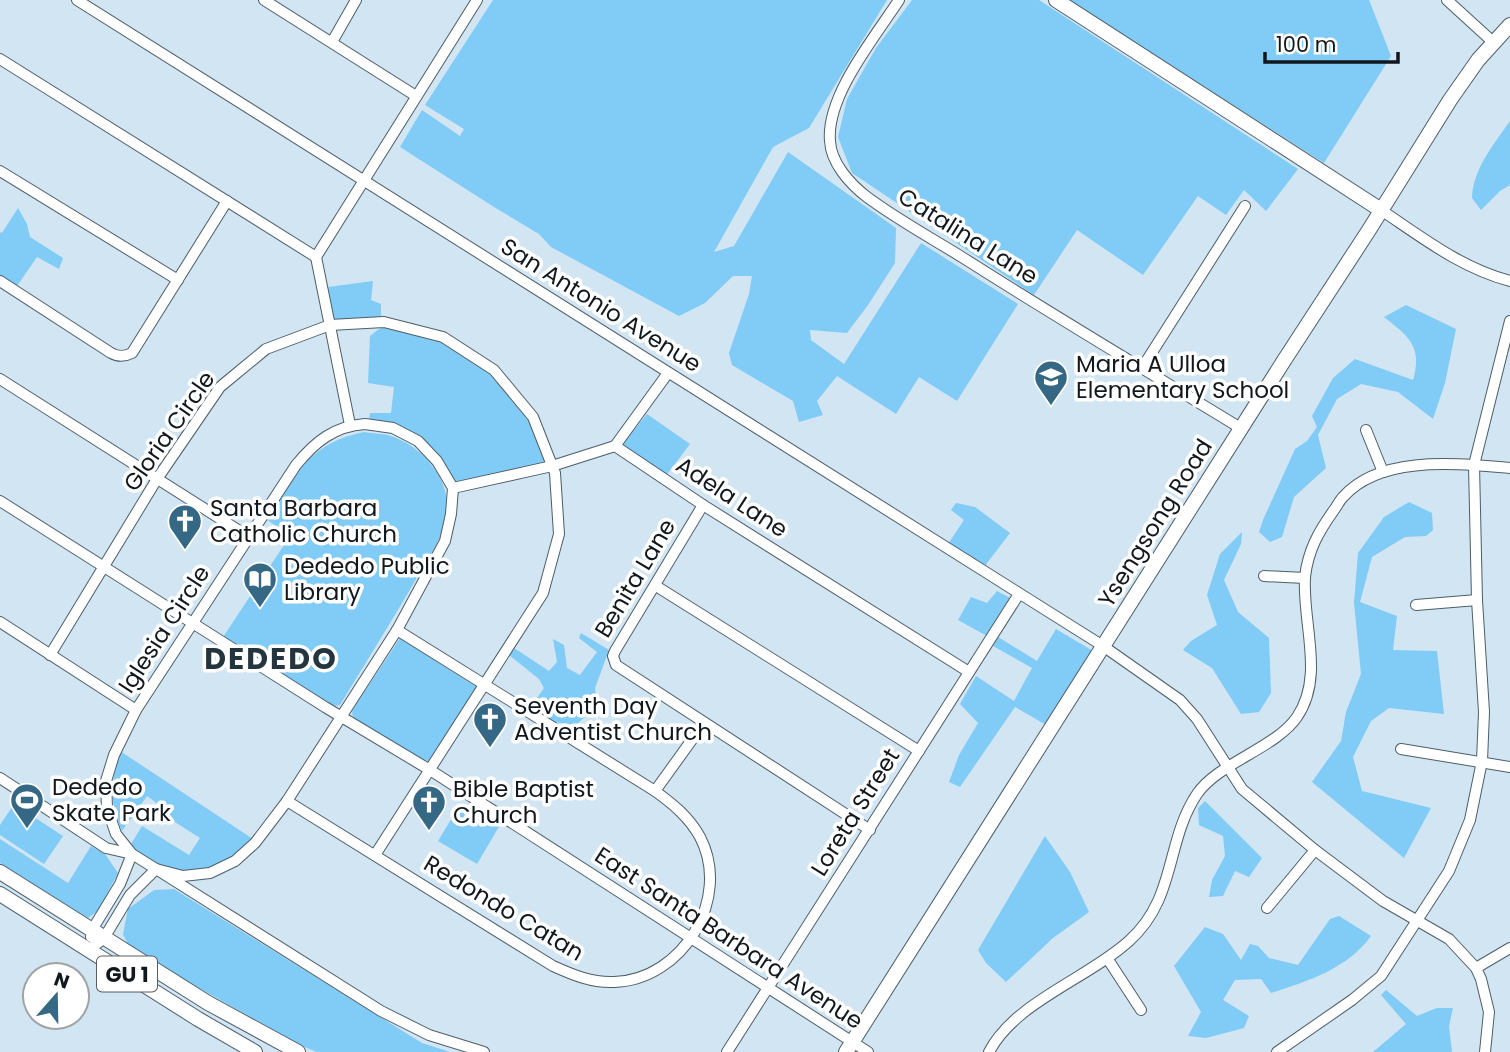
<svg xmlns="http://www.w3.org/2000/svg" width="1510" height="1052" font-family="Poppins,sans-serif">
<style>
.green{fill:#81cbf7}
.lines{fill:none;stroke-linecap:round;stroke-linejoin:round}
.minor-casing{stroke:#4d5e69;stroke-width:12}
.major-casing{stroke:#4d5e69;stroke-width:16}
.minor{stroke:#fff;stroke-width:10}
.major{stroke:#fff;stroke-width:14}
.labels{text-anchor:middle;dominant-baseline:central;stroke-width:7;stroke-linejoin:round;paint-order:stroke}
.shield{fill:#fff;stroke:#585d61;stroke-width:2}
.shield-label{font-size:21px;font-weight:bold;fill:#11181d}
.street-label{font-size:23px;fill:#11181d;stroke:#fff}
.poi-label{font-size:23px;fill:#11181d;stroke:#fff;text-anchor:start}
.district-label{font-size:30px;font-weight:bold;letter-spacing:2px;fill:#24353f;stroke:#fff}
</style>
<rect width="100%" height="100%" fill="#d1e5f2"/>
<g class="green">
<path d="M493,0H887L809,128L773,147L714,252L734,246L788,152L896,228L895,263L868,305L847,333L810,330L811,340L844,364L921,243L1018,304L957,401L919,377L896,414L837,376L817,401L823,415L799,422L793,401L732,365L729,353L749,294L752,276H733L705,303L679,316L551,247L539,234L494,207L400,147L422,110L460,136L464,129L425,105Z"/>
<path d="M912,0H1039L1298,169L1266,211L1244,190L1226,215L1198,196L1143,275L1077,230L1034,295L852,173L838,137L847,99L876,48Z"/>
<path d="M1069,0H1369L1391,56L1324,163Z"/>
<path d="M1510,121V185L1500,191L1481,210L1472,198C1473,169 1494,144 1510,121Z"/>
<path d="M18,208L27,224L30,237L63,258L59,269L37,257L17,286L0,275V232L2,233Z"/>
<path d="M373,281L371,300L381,304V318L334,320L328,287Z"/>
<path d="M1406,305L1456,329L1445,383L1433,419L1398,392L1361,384L1337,399L1318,435L1326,468L1294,497L1282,537L1270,542L1259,532L1263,520L1295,449L1307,441L1317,427L1312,416L1333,378L1355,359L1413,380C1423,346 1408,336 1384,317Z"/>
<path d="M383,326L442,340L492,372L531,418L548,465L454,486L419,438L369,422L370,413H391L394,387L368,383L370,336Z"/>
<path d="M647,414L690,444L665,477L621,446Z"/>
<path d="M364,432C373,434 383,433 391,436C422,446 451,479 447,513C445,535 429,557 418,576C393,619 366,662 340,705L333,706L223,637L290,536L266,519C296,476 308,443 364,432Z"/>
<path d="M1409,502L1432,513L1433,530L1426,536L1405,537L1372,557L1360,602L1397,616L1393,650L1437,651L1444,714L1389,708L1371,721L1353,757L1362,791L1431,808L1404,858L1312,782L1341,741L1346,712L1361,674L1354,603L1358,553L1384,517Z"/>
<path d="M956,503L975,507L1010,533L984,567L948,544L964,520L951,510Z"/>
<path d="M1242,532L1241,544L1224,580L1238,612L1269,638L1271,693L1259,712L1241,714L1212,668L1183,650L1191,641L1217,625L1207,595L1220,554Z"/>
<path d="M997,591L1012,599L987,636L958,620L971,597L987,603Z"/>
<path d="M1056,629L1093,651L1046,725L1015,707L960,787L949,782L959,755L978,723L960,704L976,676L1014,701L1032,668L993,646L998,637L1037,661Z"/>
<path d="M581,633L609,650L595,688L597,706L576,725L547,721L532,705L544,688L539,679L509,655L511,646L549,671L557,662L553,639L564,645L567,668L580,675L597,652L579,638Z"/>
<path d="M400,638L477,687L429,761L419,760L353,718L352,711Z"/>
<path d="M120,751L253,839C240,851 229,863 212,869C188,878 146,865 131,844L142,826L189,855L200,838L153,808L158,804L147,796L122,831C108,797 111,786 120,751Z"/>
<path d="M1205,801L1262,858L1249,877L1235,871L1223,896L1209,897L1212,880L1225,856L1223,836L1199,825L1198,808Z"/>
<path d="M461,803L500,825L477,864L438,841Z"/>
<path d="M14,804L63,836L44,864L0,835V825Z"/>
<path d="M1045,836L1070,872L1089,912L1053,938L1006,982L986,963L978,950Z"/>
<path d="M0,839L68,883L91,846L105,854L118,873L98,911L88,918L0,863Z"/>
<path d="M174,889L422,1043L450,1052H317L302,1046L130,949L123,934L128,909L154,890Z"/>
<path d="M1339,916L1371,936C1347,969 1308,981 1271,993L1261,979L1235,980L1223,1000L1249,1016L1244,1028L1206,1038L1188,1036L1201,1012L1174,966L1205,927L1223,934L1241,960L1250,944L1258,946L1269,958L1298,965L1330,919Z"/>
<path d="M1386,990L1417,1016L1437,1008H1453L1449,1026L1452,1052H1373L1406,1024L1381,995Z"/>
</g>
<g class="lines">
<g class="minor-casing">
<g id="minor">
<path d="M77,0L1103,646L1180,700L1197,719L1242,789L1315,850L1383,901L1449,939L1476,968L1481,979L1489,1012L1485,1052"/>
<path d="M264,0L416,96"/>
<path d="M899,0C875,37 826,96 830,141C831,163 850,184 867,197C898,220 933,239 965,259C1056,317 1149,372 1242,429"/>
<path d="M1447,0L1493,42"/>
<path d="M332,42L356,0"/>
<path d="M0,59L316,257"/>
<path d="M0,171L178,280"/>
<path d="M1381,210C1423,238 1461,268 1510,281"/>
<path d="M0,281L111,353C118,357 124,357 132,353L227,201"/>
<path d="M1142,368L1245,206"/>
<path d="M0,379L249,537"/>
<path d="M365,424L393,428L418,441L437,461L453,488L451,514L445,541L397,630L287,801L255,843L235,861L210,873L183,876L156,869L132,854L116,834L107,808L106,781L114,755L136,710L296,465C315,442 334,426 365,424Z"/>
<path d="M350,425L316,257L477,0"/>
<path d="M1366,430L1383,472"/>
<path d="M615,446L668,373"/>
<path d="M453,488L552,466L615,446L703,505L969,672"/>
<path d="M0,501L325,707L430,770L868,1052"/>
<path d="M703,505L615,651L613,656L616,665L870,830"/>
<path d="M1264,576L1305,578"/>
<path d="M656,586L919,751"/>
<path d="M1416,605L1477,600"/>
<path d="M0,622L136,710"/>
<path d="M50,655L157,479L220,387L266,349L330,325L384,322L443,337L494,370L533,417L555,473L559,534L543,593L375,855"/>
<path d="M1401,749L1510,767"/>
<path d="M0,778L106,848L132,854L120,884L92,930L91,937"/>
<path d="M655,791L704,723"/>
<path d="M287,801L553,966C573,975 592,983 614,982C683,980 732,898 700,837C689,817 673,804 655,791L397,630"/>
<path d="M1267,908L1315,850"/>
<path d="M89,950L104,938L130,895L156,869L381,1011L429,1035L484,1052"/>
<path d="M1107,958L1141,1010"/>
<path d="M1476,968L1510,948"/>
<path d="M727,1052L1019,594"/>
<path d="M989,1052C1015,1002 1087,979 1129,941C1177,898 1165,842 1197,794C1218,763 1276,748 1297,717C1325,676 1302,623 1305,577C1308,550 1319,531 1334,510C1337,506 1340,500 1343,497C1381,454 1459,464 1510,468"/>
<path d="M1277,1052L1352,1000L1381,976L1449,871L1470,820L1482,761L1484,712L1477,600L1474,465L1510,321"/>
</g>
</g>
<g class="major-casing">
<g id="major">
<path d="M1056,0L1381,210"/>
<path d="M0,872L208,1003L298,1052"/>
<path d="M0,894L198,1019L255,1052"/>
<path d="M846,1052L1285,359L1369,230L1450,100L1478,60L1510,25"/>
</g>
</g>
<use href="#minor" class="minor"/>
<use href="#major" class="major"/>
</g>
<defs>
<g id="school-pin" transform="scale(1.75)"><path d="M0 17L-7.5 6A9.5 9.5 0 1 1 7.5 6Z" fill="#356885" stroke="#fff"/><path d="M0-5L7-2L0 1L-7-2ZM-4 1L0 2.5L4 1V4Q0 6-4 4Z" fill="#fff"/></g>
<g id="church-pin" transform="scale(1.75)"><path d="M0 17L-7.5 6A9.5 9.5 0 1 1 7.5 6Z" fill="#356885" stroke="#fff"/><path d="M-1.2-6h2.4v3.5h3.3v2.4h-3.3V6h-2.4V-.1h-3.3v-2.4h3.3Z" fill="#fff"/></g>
<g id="library-pin" transform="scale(1.75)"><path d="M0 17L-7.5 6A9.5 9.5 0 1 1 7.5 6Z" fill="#356885" stroke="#fff"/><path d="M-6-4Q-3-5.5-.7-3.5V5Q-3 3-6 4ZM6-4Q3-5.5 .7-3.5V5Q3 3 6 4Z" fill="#fff"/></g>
<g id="stadium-pin" transform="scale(1.75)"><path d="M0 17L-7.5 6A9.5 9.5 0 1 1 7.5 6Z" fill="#356885" stroke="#fff"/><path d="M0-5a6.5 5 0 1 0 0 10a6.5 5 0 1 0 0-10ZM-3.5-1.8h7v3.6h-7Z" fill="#fff"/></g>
</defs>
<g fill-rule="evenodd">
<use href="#school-pin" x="1051" y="377"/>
<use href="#church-pin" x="185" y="521"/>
<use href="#library-pin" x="260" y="579"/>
<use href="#church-pin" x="490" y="719"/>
<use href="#stadium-pin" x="27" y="800"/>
<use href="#church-pin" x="429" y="802"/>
</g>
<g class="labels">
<rect class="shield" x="97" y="956.5" width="60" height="35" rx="5"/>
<g class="shield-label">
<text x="127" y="974">GU 1</text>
</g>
<g class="street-label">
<text transform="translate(968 236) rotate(32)">Catalina Lane</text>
<text transform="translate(601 305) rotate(32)">San Antonio Avenue</text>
<text transform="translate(169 431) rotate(-55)">Gloria Circle</text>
<text transform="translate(732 497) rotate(33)">Adela Lane</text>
<text transform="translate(1155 523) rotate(-58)">Ysengsong Road</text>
<text transform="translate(635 578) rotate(-59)">Benita Lane</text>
<text transform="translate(164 629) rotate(-57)">Iglesia Circle</text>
<text transform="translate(855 812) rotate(-58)">Loreta Street</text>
<text transform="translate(504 908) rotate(31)">Redondo Catan</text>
<text transform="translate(729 938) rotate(33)">East Santa Barbara Avenue</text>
</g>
<g class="poi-label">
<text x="1076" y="364">Maria A Ulloa<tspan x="1076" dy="26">Elementary School</tspan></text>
<text x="210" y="508">Santa Barbara<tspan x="210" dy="26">Catholic Church</tspan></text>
<text x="284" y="566">Dededo Public<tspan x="284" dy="26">Library</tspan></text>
<text x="514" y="706">Seventh Day<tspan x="514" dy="26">Adventist Church</tspan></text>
<text x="52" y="787">Dededo<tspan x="52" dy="26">Skate Park</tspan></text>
<text x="453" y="789">Bible Baptist<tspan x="453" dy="26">Church</tspan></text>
</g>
<g class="district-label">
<text x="271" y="658">DEDEDO</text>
</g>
</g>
<g transform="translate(56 996) rotate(20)"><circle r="33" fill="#ffffff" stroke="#a0a3a5" stroke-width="2"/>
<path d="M0-5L12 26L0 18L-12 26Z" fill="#356885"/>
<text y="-10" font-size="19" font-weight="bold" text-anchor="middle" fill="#11181d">N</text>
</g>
<path d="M1265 52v10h133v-10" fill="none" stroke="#11181d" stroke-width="3.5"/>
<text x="1276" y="52" font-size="21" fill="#11181d" stroke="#ffffff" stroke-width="5" paint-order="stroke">100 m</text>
</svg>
